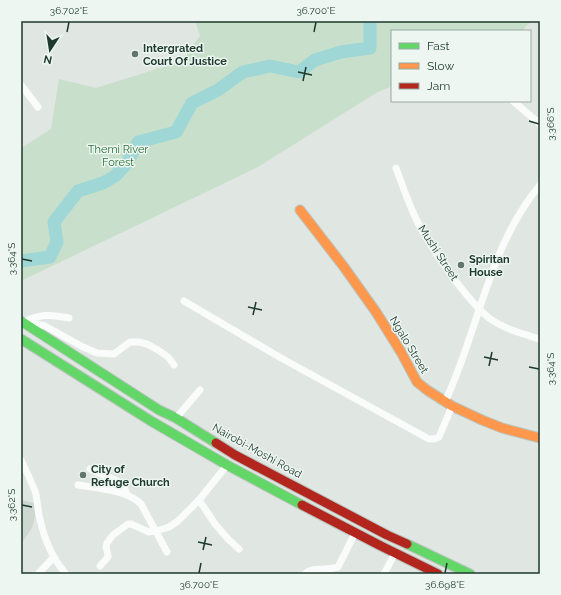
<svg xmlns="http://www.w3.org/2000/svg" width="561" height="595" font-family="Raleway,sans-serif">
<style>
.built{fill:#cdd8d1}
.green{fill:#c8e0cb}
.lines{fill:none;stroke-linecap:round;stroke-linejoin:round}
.river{stroke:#9ed7d5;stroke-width:13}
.fast-casing{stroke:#b9c3bd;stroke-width:11}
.slow-casing{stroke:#b9c3bd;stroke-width:11}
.jam-casing{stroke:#b9c3bd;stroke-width:11}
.street{stroke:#fafbfb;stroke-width:7}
.fast{stroke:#63d668;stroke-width:9}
.slow{stroke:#ff974d;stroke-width:9}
.jam{stroke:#b3261e;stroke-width:9}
.ticks{fill:none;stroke:#1e392d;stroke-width:1.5}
.poi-dot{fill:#62766c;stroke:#edf6f0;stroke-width:1.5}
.labels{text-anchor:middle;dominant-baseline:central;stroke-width:3;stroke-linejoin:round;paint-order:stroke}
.poi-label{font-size:11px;font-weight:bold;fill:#1e392d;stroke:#edf6f0;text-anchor:start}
.park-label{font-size:11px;fill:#287037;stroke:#edf6f0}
.street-label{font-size:11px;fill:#1e392d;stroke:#edf6f0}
.neatline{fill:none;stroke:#1e392d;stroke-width:1.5}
.ticks-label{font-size:10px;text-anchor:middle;fill:#1e392d}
</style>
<rect width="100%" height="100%" fill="#e0e6e2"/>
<path class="built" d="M21,500L34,503L36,513L32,528L21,544Z"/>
<path class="green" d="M195,21H531L522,31H392V86L376,93L258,167L21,281V148L51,129L59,79L96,88L182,61L200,36Z"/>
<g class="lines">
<path class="river" d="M21,261L50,257L57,242L54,222L78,191L103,183L115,176L127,163L138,142L176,132L192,103L218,90L243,72L270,66L299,72L315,60L341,52L370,48V21"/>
<g class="fast-casing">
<g id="fast">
<path d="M21,321L159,410L176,418L216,443"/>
<path d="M21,339L151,421L227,465L302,505"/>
<path d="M407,544L470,574"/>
</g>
</g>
<g class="slow-casing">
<path id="slow" d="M300,210L344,267L376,312L401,352L417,382L427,390L452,406L482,420L502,428L540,438"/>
</g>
<g class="jam-casing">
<g id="jam">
<path d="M216,443L235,455L387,535L407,544"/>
<path d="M302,505L381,546L438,574"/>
</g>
</g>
<g class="street">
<path d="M21,85L38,107"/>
<path d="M513,101L540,124"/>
<path d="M396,168C403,187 409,205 418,223C428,243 441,261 454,279C465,293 475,307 489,318C504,329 523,334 540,339"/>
<path d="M184,301L189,304L281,358L429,439H434L439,437L452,406"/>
<path d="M23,322C41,314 49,314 69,318"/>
<path d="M29,324H37L45,326L83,347L97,353L114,354L130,342H139L147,344L158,350L168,357L174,365"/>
<path d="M445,402C479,330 488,247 540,185"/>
<path d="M176,418L200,390"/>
<path d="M21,460C26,470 31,481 35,491C38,500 37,510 40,519C44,538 53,559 66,574"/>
<path d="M90,469L117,481L124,487L127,495"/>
<path d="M78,485C96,488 128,490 141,504L167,552"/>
<path d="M199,500L215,524L228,539L239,549"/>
<path d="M100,566L108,557V555L106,547L107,543L113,535L128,524H131L149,532L156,531L169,527L178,521L199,500L227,465"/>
<path d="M38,574L54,557"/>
<path d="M305,574C313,566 328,571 338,567L355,533"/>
<path d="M384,574L395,553"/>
</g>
<use href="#fast" class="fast"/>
<use href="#slow" class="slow"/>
<use href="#jam" class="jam"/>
</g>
<path class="ticks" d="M67,32L69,22M314,32L316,22M298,72L312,75M303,81L306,67M529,121L539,124M22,259L32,261M248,307L262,310M253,315L256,302M484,357L498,360M489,366L492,352M529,367L539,369M22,505L32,507M198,542L212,545M203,550L206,537M199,573L201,563M445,573L447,563"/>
<g class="poi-dot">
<circle cx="135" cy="54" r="4"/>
<circle cx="461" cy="265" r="4"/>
<circle cx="83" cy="475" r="4"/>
</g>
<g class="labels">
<g class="poi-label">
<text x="143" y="48">Intergrated<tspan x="143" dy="13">Court Of Justice</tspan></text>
<text x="469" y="259">Spiritan<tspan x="469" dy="13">House</tspan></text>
<text x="91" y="469">City of<tspan x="91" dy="13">Refuge Church</tspan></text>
</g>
<g class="park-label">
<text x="118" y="149">Themi River<tspan x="118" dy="13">Forest</tspan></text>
</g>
<g class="street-label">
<text transform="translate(438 253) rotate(57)">Mushi Street</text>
<text transform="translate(409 345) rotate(59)">Ngalo Street</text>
<text transform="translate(257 451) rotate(29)">Nairobi-Moshi Road</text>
</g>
</g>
<rect width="561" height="595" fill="none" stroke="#edf6f0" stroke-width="44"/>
<rect x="391" y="30" width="140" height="72" fill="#edf6f0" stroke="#9aaaa2"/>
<rect x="399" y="43" width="20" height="6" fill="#63d668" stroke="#9aaaa2"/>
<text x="427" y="50" font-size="12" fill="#1e392d">Fast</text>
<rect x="399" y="63" width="20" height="6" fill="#ff974d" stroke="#9aaaa2"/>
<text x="427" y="70" font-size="12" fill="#1e392d">Slow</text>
<rect x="399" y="83" width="20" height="6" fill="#b3261e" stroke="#9aaaa2"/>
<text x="427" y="90" font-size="12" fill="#1e392d">Jam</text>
<g transform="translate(50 50) rotate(192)" stroke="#edf6f0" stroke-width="3" paint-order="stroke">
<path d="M0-3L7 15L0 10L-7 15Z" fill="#1e392d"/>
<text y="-6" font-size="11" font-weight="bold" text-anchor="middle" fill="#1e392d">N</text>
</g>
<rect x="22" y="22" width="517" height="551" class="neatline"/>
<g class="ticks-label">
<text x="69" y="14">36.702°E</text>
<text x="316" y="14">36.700°E</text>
<text transform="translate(550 124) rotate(-90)" y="4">3.366°S</text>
<text transform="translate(11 259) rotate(-90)" y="4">3.364°S</text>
<text transform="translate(550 369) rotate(-90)" y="4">3.364°S</text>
<text transform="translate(11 505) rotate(-90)" y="4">3.362°S</text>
<text x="199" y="588">36.700°E</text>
<text x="445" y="588">36.698°E</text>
</g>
</svg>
